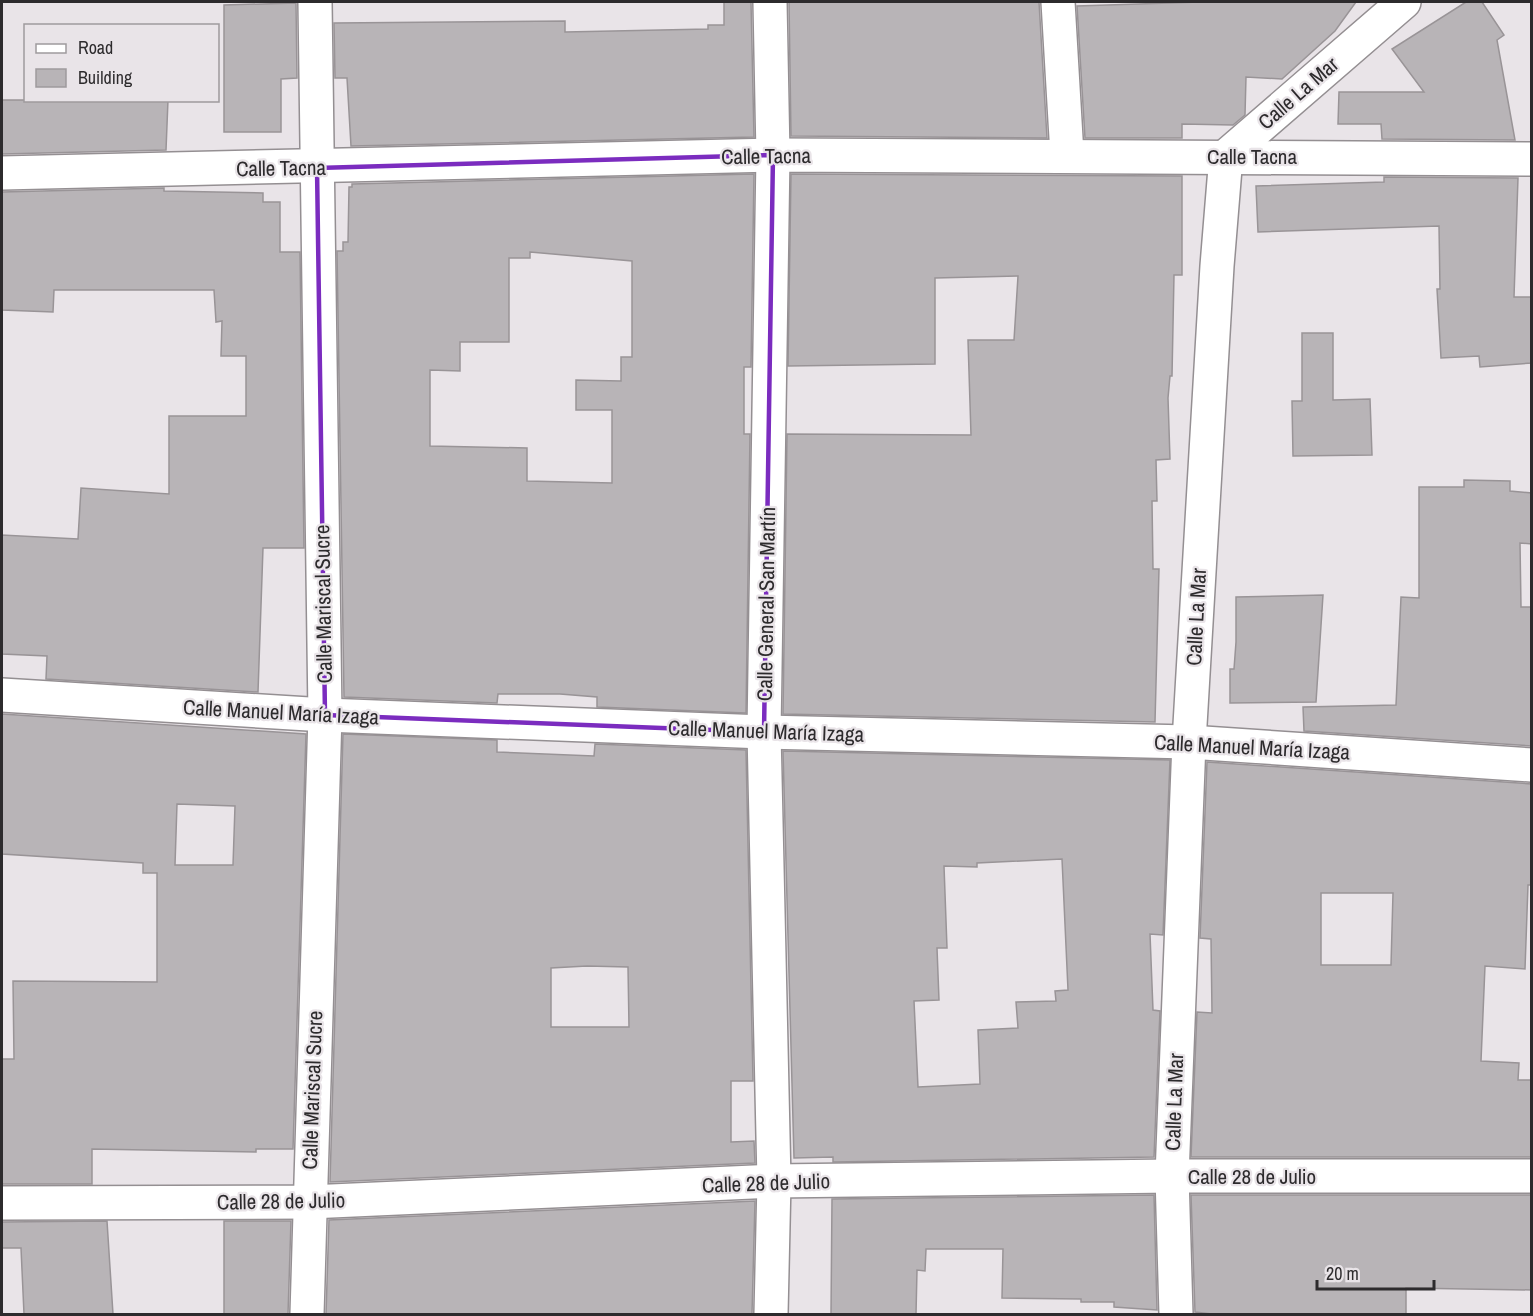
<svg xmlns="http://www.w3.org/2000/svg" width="1533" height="1316" font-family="'Archivo Narrow',sans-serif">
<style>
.building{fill:#b8b4b7;stroke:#999497;stroke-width:1.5;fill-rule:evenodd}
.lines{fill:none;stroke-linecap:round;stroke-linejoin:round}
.minor-casing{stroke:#948f92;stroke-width:36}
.tertiary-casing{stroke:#948f92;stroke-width:36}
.minor{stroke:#fff;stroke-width:33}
.tertiary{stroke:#fff;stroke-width:33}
.marked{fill:none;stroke:#7b2cbf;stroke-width:4.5;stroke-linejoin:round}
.labels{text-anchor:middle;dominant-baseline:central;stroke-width:4.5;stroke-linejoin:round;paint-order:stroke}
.street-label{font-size:21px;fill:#2d2b2d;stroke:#e9e4e8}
</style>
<rect width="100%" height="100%" fill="#e9e4e8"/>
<g class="building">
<path d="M724,2H751L754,137L351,146L347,78H335L334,23L565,21V32L708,29V25H724Z"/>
<path d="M789,2H1039L1047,138L791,136Z"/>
<path d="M1200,2H1356L1335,31L1282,79L1246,77L1245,115L1233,125L1182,124V138H1085L1077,6Z"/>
<path d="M1466,2H1482L1504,35L1497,40L1515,140L1382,139L1381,124H1338L1339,92H1424L1392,49Z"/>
<path d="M296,3L297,78L281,79V132H224V5Z"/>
<path d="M2,100H168L166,150L2,154Z"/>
<path d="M754,174L751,367H744V434H750L746,713L597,707V697L560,694H498L497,703L344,697L337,251H343V242H348L349,187H352V184ZM530,252L632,261V357H621V381L576,380V410H612V483L527,481V448L430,446V370L460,371V342H509V258H530Z"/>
<path d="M791,174L1182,176V275H1174L1172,376H1170L1168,398L1170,459L1156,460L1157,501H1152L1153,569H1159L1155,722L783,714L787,434L971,435L968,340H1014L1018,276L935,278V364L788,366Z"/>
<path d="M1384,177L1518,178L1514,297H1532V363L1480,367L1479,356L1441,358L1437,289H1440L1439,226L1258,232L1256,186L1384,182Z"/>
<path d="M164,188V191L263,193V202H280V252H300L304,548H263L258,692L46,679L47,656L2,654V535L78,539L81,488L169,494V416H246V356H221L222,321L216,322L214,290H54L53,312L2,310V192Z"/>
<path d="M1302,333H1333V400L1370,399L1372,455L1293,456L1292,401H1302Z"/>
<path d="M1464,480L1510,481V491L1532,493V544L1520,543L1521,607H1532V746L1304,731L1303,707L1396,705L1401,597L1419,598V487H1464Z"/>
<path d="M1323,595L1316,702L1230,703V669H1234L1236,642V597Z"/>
<path d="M2,714L306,734L293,1149H256V1152L92,1149V1184H2V1059H14L13,981L157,982V873H143V863L2,854ZM177,804L235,806L233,865H175Z"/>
<path d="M343,734L497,740V752L594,756L595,744L746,750L753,1081H731V1142L754,1141L755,1163L330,1182ZM587,966L628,967L629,1027H551V968Z"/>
<path d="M783,751L1170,760L1163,935L1150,934L1153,1010L1160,1011L1154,1157L833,1162V1157L794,1158ZM1062,859L1068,990L1055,991L1056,1001L1016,1002L1018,1028L978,1030L980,1084L918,1087L914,1001L939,1000L937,948H947L944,866L977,867V863Z"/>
<path d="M1207,762L1532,784V885H1528L1525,969L1485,966L1481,1061L1519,1063L1518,1080H1532V1157H1191L1197,1012L1212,1013L1211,939L1200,938ZM1321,893H1393L1391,965H1321Z"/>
<path d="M1154,1195L1157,1310L1114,1307V1302H1081V1299L1002,1298L1003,1249H926L925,1271L917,1270L916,1314H831L832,1199Z"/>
<path d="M1191,1195H1532V1290L1406,1288V1314H1212L1195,1312Z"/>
<path d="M755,1201L752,1314H326L329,1220Z"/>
<path d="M107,1221L113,1314H24L21,1248H2V1222Z"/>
<path d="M224,1221H291L288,1314H224Z"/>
</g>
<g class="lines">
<g class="minor-casing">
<g id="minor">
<path d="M770,2L773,155L764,732L774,1181L771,1314"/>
<path d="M1058,2L1067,155"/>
<path d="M2,173L773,155L1532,159"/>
<path d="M307,1314L325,715L315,2"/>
<path d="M1176,1314L1172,1176L1189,742L1217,266L1226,156L1404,2"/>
</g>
</g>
<g class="tertiary-casing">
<g id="tertiary">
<path d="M2,695L325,715L764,732L1189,742L1532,765"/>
<path d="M2,1203L309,1202L774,1181L1172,1176H1532"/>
</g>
</g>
<use href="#minor" class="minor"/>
<use href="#tertiary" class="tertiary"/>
</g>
<path class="marked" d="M773,155L764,732L325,715L317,168Z"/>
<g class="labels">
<g class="street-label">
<text transform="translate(1298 93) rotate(-41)">Calle La Mar</text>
<text transform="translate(766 156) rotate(-1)">Calle Tacna</text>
<text x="1252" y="156">Calle Tacna</text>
<text transform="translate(281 168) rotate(-1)">Calle Tacna</text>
<text transform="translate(323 604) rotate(-91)">Calle Mariscal Sucre</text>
<text transform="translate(766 604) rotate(-89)">Calle General San Martín</text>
<text transform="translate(1196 617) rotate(-87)">Calle La Mar</text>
<text transform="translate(281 712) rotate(3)">Calle Manuel María Izaga</text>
<text transform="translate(766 731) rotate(2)">Calle Manuel María Izaga</text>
<text transform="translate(1252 747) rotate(3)">Calle Manuel María Izaga</text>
<text transform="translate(312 1090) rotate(-88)">Calle Mariscal Sucre</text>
<text transform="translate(1174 1102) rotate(-88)">Calle La Mar</text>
<text x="1252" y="1176">Calle 28 de Julio</text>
<text transform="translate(766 1183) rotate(-2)">Calle 28 de Julio</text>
<text transform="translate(281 1201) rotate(-1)">Calle 28 de Julio</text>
</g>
</g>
<rect width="1533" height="1316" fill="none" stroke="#2d2b2d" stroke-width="6"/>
<rect x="24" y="24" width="195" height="78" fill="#e9e4e8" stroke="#9e9a9d" stroke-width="1.5"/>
<rect x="36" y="44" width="30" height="9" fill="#ffffff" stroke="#9e9a9d" stroke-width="1.5"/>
<text x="78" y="54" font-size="18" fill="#2d2b2d">Road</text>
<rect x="36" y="69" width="30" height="18" fill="#b8b4b7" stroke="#9e9a9d" stroke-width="1.5"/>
<text x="78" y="84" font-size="18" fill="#2d2b2d">Building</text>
<path d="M1317 1280v9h117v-9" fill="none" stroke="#2d2b2d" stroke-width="3"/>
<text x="1326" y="1280" font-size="18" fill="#2d2b2d" stroke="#e9e4e8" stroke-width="4.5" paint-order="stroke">20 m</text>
</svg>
